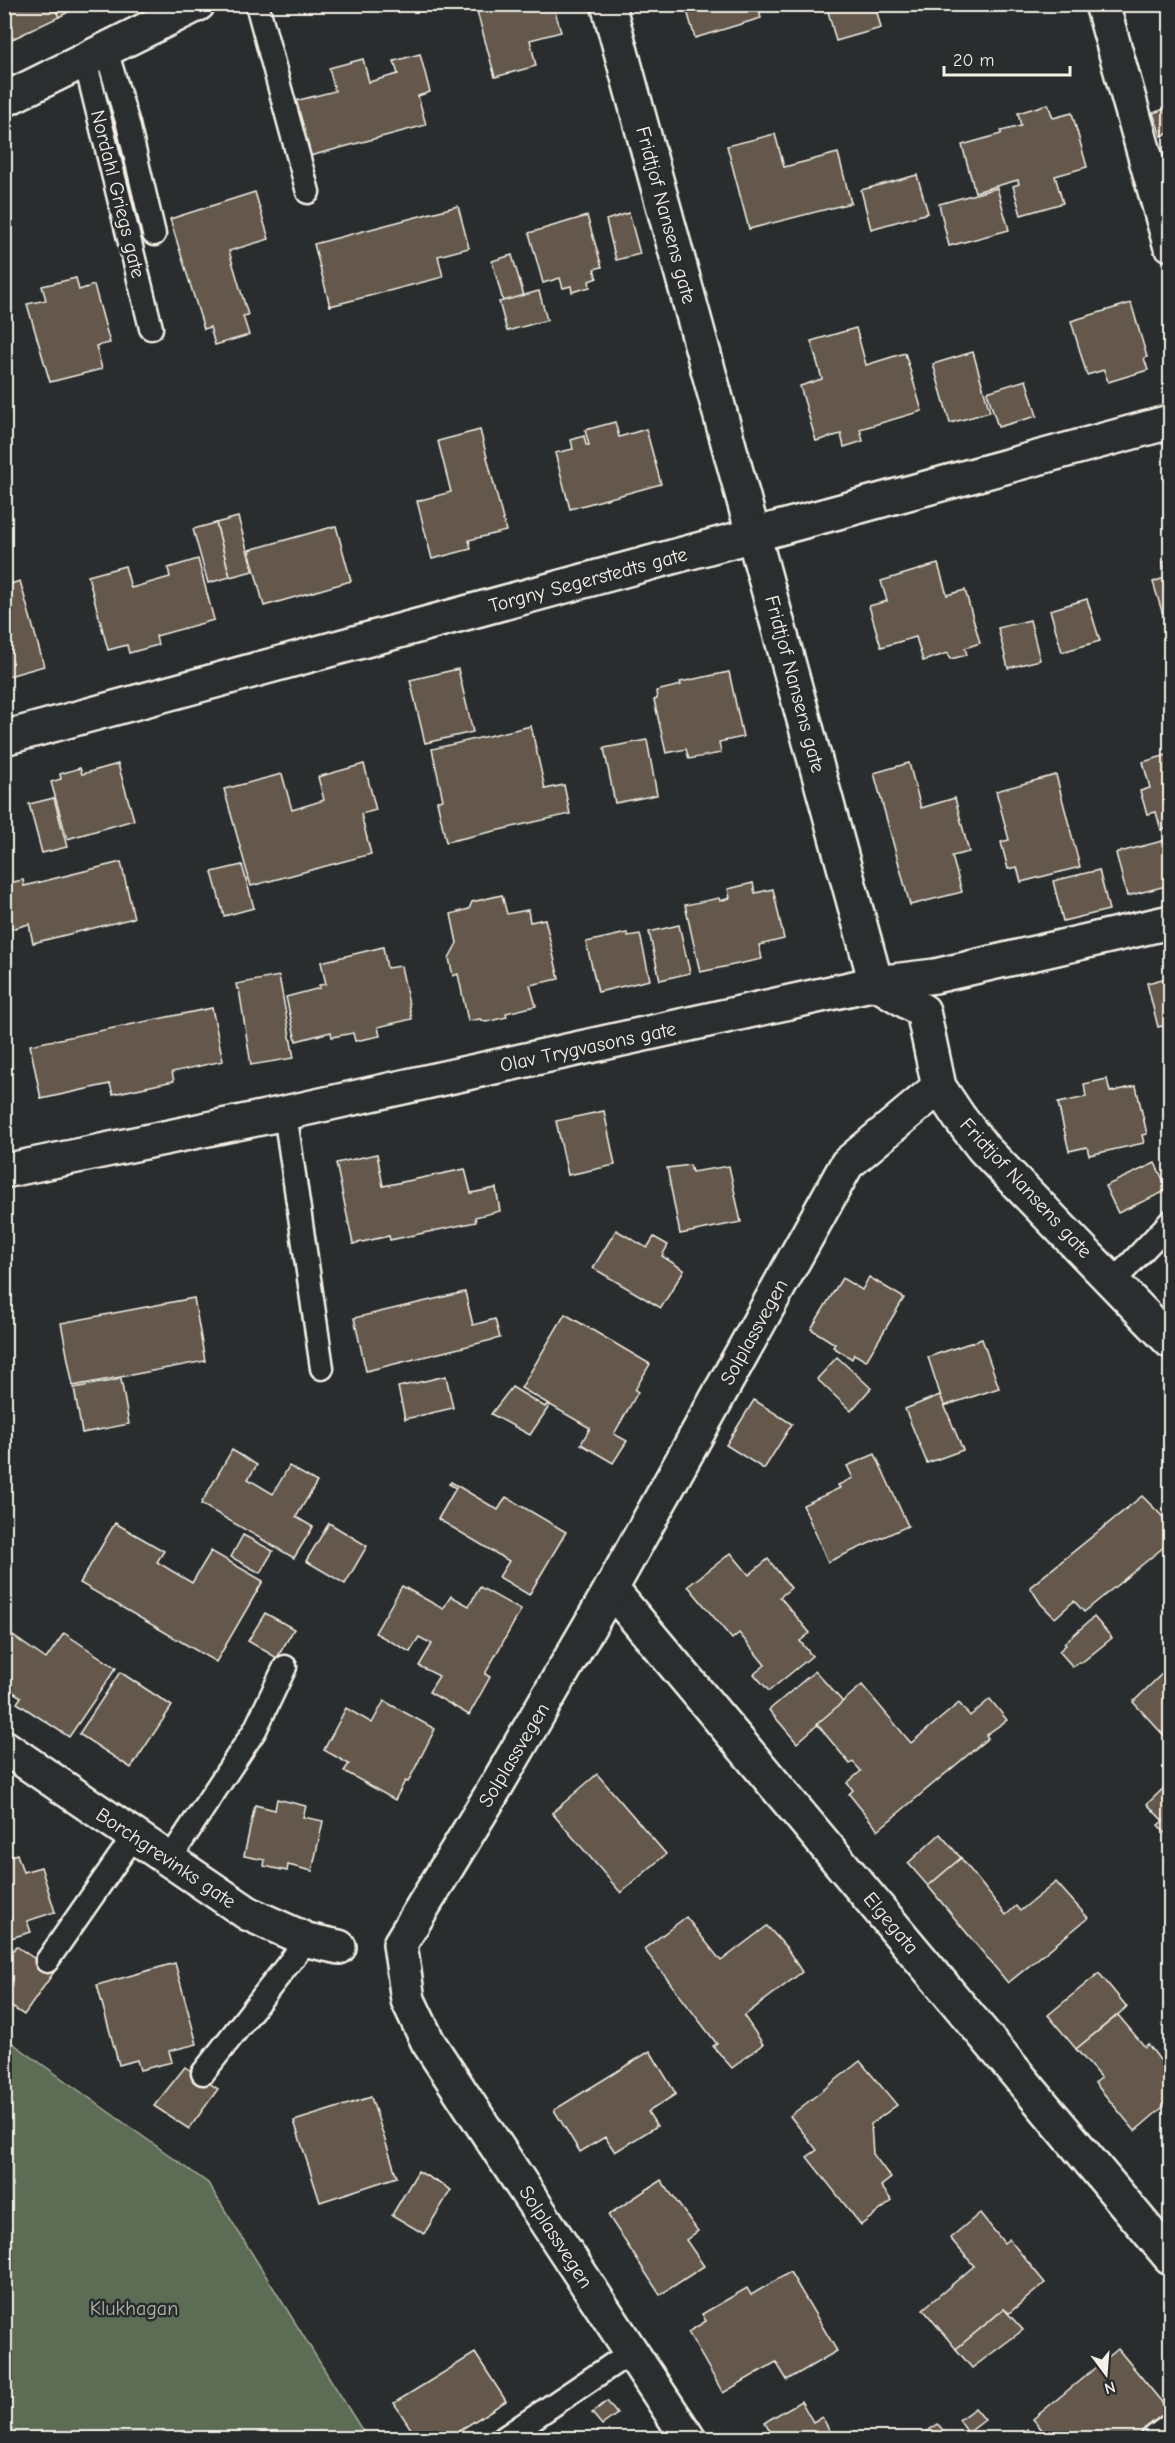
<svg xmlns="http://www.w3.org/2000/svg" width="1175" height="2443" font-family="'Comic Neue',sans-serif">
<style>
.green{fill:#5c6c54;stroke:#a8ae9e;stroke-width:1.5}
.building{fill:#63594b;stroke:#f4f1e8;stroke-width:1.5}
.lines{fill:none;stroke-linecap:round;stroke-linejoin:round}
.lane-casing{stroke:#f4f1e8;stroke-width:27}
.street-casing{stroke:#f4f1e8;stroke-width:38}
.lane{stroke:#2a2d2e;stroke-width:22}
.street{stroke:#2a2d2e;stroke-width:33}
.labels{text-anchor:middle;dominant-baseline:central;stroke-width:5;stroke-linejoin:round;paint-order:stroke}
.street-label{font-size:20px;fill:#f4f1e8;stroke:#2a2d2e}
.park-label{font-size:20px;fill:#b0b5a5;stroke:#2a2d2e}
</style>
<rect width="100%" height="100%" fill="#2a2d2e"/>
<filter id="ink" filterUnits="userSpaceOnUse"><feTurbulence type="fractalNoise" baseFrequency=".0167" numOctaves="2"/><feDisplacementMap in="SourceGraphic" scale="12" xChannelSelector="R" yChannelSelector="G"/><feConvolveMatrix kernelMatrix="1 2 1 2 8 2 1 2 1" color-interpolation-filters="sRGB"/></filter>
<g filter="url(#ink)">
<path class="green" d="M4,2037L208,2183L367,2438H5Z"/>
<g class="building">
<path d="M4,4H53L59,17L4,43Z"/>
<path d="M53,4H83L59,17Z"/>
<path d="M413,4H435L414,10Z"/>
<path d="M475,4H553L561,32L530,40L536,66L495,77Z"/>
<path d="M685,4H757L761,18L695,38Z"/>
<path d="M826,4H875L881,28L836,41Z"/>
<path d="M894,4H918V5L896,11Z"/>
<path d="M420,54L430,92L418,96L426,125L306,157L291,102L335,91L329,68L363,59L369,82L398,74L394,61Z"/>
<path d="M1048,104L1053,118L1072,113L1087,167L1055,176L1063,203L1021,215L1013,186L1019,184L1018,180L975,192L962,145L1001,134V131L1021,126L1018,113Z"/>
<path d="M1170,107V133L1161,136L1153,113Z"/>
<path d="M775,134L784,167L838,153L851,203L749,229L727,146Z"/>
<path d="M917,175L928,213L871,229L861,190Z"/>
<path d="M997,188L1009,230L949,246L939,204Z"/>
<path d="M255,192L269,239L229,251L248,315L243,316L249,335L215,345L210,327L204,329L170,219Z"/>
<path d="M458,206L469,248L438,256L443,277L330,306L314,244Z"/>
<path d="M629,213L640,254L616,260L606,220Z"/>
<path d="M587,216L602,267L594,269L597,278L589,281L590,287L572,292L571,286L563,288L560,278L543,283L529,233Z"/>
<path d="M512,255L524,296L503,301L492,261Z"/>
<path d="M76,278L79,290L94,285L110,343L96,346L102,369L50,382L27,304L46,300L42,286Z"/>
<path d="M539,291L547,320L507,331L499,302Z"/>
<path d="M1131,303L1147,357L1144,358L1148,370L1108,382L1104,370L1087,375L1071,321Z"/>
<path d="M856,328L866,365L905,353L922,411L860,429L863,441L844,447L841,434L816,441L800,386L822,379L811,341Z"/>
<path d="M973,352L990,412L950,423L933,364Z"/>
<path d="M1026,380L1037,416L998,427L987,392Z"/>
<path d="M615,422L619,437L646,429L661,484L570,509L555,453L573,449L571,440L584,436L586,445H589L585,430Z"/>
<path d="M480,430L506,531L469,540L471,549L432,559L417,501L451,492L438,441Z"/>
<path d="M238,517L253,571L230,577L216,523Z"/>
<path d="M216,523L230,577L208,583L193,529Z"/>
<path d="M336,526L351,581L264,606L249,550Z"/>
<path d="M198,559L214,620L156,636L158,645L129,653L127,645L108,650L88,576L125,566L131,588L170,577L168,568Z"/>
<path d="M1170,560V616L1164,618L1153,582L1167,577L1163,562Z"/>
<path d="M938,564L947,595L965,590L980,643L965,648L967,655L950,659L948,653L923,661L916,637L881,647L869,606L887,601L881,581Z"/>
<path d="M20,581L44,666L5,677L8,687L4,688V586Z"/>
<path d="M1087,599L1100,641L1062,652L1050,610Z"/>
<path d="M1030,620L1040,660L1008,668L998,628Z"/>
<path d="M458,669L473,732L425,743L410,680Z"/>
<path d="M729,672L743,737L719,742L721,753L689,759L686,749L666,753L654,700L657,699L656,691L681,685L680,682Z"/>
<path d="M531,726L545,789L564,785L570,814L446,842L437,801L443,800L432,749Z"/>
<path d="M647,740L657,795L615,803L604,748Z"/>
<path d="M1170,754V827L1161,830L1156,812L1147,814L1140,791L1150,788L1143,762Z"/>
<path d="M909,763L921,808L955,798L969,852L952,856L962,892L910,905L874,773Z"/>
<path d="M118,764L134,820L67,839L51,782L61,779L60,774L80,768L82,774Z"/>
<path d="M364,764L376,810L361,814L371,854L251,886L224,789L282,774L292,810L324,800L318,777Z"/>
<path d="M1056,775L1080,867L1021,882L1017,867L1008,869L1001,842L1009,840L996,791Z"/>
<path d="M54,798L67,847L42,853L29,804Z"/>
<path d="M1170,839V885L1127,896L1116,853Z"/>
<path d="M121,862L134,918L33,943L29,924L4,931V884L23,880L24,886Z"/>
<path d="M242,865L254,908L224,916L212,872Z"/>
<path d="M1099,870L1109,910L1063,921L1053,881Z"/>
<path d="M753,883L755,893L773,889L784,939L759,945L762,959L700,972L685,905L719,898L720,901L730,898L728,889Z"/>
<path d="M502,895L507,914L528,910L530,922L545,919L559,979L530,985L536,1006L506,1013L507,1017L486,1022L480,1019L468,1021L458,974L453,976L449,958L457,943L451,914L469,909L472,902Z"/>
<path d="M679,925L690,973L660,980L649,932Z"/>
<path d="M627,933L628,936L640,934L650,980L598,992L586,942Z"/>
<path d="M383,947L387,968L401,966L412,1019L378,1027L380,1036L355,1041L353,1033L332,1037L331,1032L296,1041L286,997L320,988L319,985L326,984L321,962Z"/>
<path d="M279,976L294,1058L251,1065L239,989H237L236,984Z"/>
<path d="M1170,977V1024L1158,1027L1147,983Z"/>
<path d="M212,1008L223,1061L172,1072L174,1081L113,1094L110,1084L41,1099L30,1045Z"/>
<path d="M1107,1079L1110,1092L1136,1086L1147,1134L1142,1135L1144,1143L1089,1155L1087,1147L1069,1151L1058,1103L1086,1097L1084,1084Z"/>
<path d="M604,1111L615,1165L568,1175L556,1121Z"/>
<path d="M377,1154L383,1186L465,1169L471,1193L496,1188L500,1211L475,1217L476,1222L390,1240L389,1236L353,1244L336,1163Z"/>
<path d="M1155,1163L1168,1190L1118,1213L1105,1186Z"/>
<path d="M690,1165L692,1172L729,1166L741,1222L680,1234L667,1168Z"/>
<path d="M616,1230L647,1248L654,1237L668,1245L662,1256L684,1270L661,1308L593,1268Z"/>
<path d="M869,1277L904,1298L866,1361L854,1354L852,1359L833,1347L835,1344L811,1329L842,1278L862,1290Z"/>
<path d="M465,1292L473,1325L495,1319L500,1338L366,1371L354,1318Z"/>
<path d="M194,1298L205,1361L73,1386L61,1323Z"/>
<path d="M565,1314L650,1364L635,1390L638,1392L614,1434L627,1441L613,1463L581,1444L590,1428L521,1388Z"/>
<path d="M982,1339L999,1388L944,1406L928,1357Z"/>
<path d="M837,1357L871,1388L851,1411L817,1379Z"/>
<path d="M446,1376L453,1408L405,1419L398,1387Z"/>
<path d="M121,1379L129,1424L82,1433L74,1388Z"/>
<path d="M512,1387L545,1407L548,1403L550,1405L530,1435L491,1414Z"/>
<path d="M940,1395L963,1450L927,1463L905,1409Z"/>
<path d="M754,1400L792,1424L764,1469L726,1445Z"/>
<path d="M232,1450L257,1465L248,1479L273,1494L289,1466L317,1482L296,1517L313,1527L294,1558L201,1504Z"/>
<path d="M875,1454L908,1526L828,1562L803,1505L840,1488L838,1485L853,1478L847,1466Z"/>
<path d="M451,1482L498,1510L506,1497L566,1532L529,1595L499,1577L509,1561L438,1519L456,1488L449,1484Z"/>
<path d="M1142,1496L1161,1515L1170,1528V1542L1084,1612L1074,1601L1055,1618L1041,1604L1030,1587Z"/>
<path d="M115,1523L164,1551L157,1562L192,1583L211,1551L263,1581L216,1662L80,1583Z"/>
<path d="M329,1523L367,1546L345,1584L306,1561Z"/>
<path d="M243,1535L273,1551L260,1573L231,1557Z"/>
<path d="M731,1553L749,1575L768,1559L791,1588L780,1597L810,1633L800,1641L812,1656L769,1691L754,1674L765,1665L739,1633L732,1639L688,1586Z"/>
<path d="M402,1586L443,1609L451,1596L469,1606L480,1587L521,1610L485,1674L490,1677L469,1715L429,1692L439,1676L419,1666L432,1644L419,1637L410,1652L375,1633Z"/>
<path d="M265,1613L294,1629L277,1658L248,1641Z"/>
<path d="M1094,1617L1112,1638L1081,1663L1079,1662L1073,1667L1059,1651L1066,1645L1064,1643Z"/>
<path d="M64,1633L116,1668L69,1737L17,1703L21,1697L4,1686V1649L13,1636L46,1659Z"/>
<path d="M1170,1666V1742L1133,1702Z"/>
<path d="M815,1671L843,1702L797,1743L769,1710Z"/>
<path d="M120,1672L172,1706L131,1768L79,1734Z"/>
<path d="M862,1685L911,1743L959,1703L970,1716L990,1699L1007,1720L986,1735L988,1738L878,1830L849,1794L853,1790L847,1783L861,1771L853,1762L850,1764L817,1724Z"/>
<path d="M384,1701L435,1729L408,1782L405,1781L395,1800L344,1771L349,1764L324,1750L346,1708L372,1723Z"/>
<path d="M597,1774L666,1854L621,1893L552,1813Z"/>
<path d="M1170,1782V1838L1158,1825L1163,1821L1147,1804Z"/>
<path d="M277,1799L306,1806L303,1817L323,1821L312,1871L288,1865L287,1871L264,1866L265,1860L244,1856L255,1805L275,1810Z"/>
<path d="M940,1834L961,1858L928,1886L908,1863Z"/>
<path d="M17,1854L23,1872L41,1867L55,1912L27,1921L31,1932L4,1940V1858Z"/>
<path d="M961,1858L1006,1915L1016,1906L1020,1911L1056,1882L1088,1918L1008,1983L928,1886Z"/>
<path d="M686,1917L721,1961L767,1926L786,1947L802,1972L744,2016L763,2044L732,2068L713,2046L717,2044L644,1949Z"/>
<path d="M16,1946L54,1972L24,2015L4,2002V1963Z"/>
<path d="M175,1963L197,2044L169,2051L172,2062L140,2070L137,2060L119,2065L97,1985Z"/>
<path d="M1099,1973L1127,2007L1076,2049L1048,2015Z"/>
<path d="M1118,2015L1145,2047L1148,2044L1160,2060L1170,2051V2101L1135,2131L1095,2083L1101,2078L1076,2049Z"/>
<path d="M650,2051L676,2094L648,2112L657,2126L615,2152L605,2137L580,2152L554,2110Z"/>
<path d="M860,2061L897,2105L871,2124L873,2154L891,2178L881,2186L892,2201L861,2225L807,2157L817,2150L790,2116Z"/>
<path d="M185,2067L218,2089L189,2129L154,2106Z"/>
<path d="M371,2097L397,2177L320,2202L294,2121Z"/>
<path d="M418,2171L451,2190L424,2234L392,2215Z"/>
<path d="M661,2180L698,2231L686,2240L704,2266L660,2295L608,2215Z"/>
<path d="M980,2213L1004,2243L1009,2239L1045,2283L1009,2313L1004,2309L956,2349L923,2309L974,2266L950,2238Z"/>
<path d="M790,2272L837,2351L787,2380L776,2362L723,2393L688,2332L706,2321L702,2314L747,2288L751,2295Z"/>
<path d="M1004,2309L1023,2330L972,2368L956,2349Z"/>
<path d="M1118,2349L1170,2412L1138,2438H1049L1033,2419Z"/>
<path d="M475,2353L506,2401L459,2431L464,2438H400L411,2429L394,2403Z"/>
<path d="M607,2401L617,2414L602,2425L592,2413Z"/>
<path d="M801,2401L813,2422L822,2417L834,2438H774L765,2422Z"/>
<path d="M975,2408L985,2420L968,2433L959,2420Z"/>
<path d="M938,2424L948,2437L926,2438L923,2434Z"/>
<path d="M1028,2429L1035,2438H1017Z"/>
</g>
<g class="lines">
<g class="lane-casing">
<g id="lane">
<path d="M257,4L308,192"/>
<path d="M106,50L128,124L154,234"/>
<path d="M85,60L151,328"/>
<path d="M285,1113L322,1368"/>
<path d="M1114,1281L1170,1222"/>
<path d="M169,1860L255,1730L285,1667"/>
<path d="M47,1961L134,1836"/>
<path d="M203,2073L307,1940"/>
<path d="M504,2438L631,2352"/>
<path d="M1153,2438L1170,2425"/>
</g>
</g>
<g class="street-casing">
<g id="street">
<path d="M608,4L876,983L923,1011L939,1087L959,1117L984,1149L1170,1341"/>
<path d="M1102,4L1170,244"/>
<path d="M4,100L198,4"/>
<path d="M4,738L1170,422"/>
<path d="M4,1171L285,1113L876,983L935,976L1170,922"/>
<path d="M611,1589L1170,2257"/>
<path d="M4,1747L249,1914L307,1940L339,1947"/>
<path d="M688,2438L428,2042L408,2000L400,1944L491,1795L611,1589L847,1164L939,1087"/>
</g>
</g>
<use href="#lane" class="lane"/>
<use href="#street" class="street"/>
</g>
</g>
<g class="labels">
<g class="street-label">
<text transform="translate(118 194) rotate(76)">Nordahl Griegs gate</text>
<text transform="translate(666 215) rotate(75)">Fridtjof Nansens gate</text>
<text transform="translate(588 580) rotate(-15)">Torgny Segerstedts gate</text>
<text transform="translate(795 684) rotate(75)">Fridtjof Nansens gate</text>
<text transform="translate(588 1047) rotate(-12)">Olav Trygvasons gate</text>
<text transform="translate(1026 1188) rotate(47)">Fridtjof Nansens gate</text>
<text transform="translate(754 1332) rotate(-61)">Solplassvegen</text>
<text transform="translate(514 1755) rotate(-59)">Solplassvegen</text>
<text transform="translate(166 1858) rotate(34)">Borchgrevinks gate</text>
<text transform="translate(891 1923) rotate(50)">Elgegata</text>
<text transform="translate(556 2237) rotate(57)">Solplassvegen</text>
</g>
<g class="park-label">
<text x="134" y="2308">Klukhagan</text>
</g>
</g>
<rect width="1175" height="2443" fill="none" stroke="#2a2d2e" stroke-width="24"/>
<rect x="12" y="12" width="1151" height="2419" fill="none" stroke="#f4f1e8" stroke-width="2" filter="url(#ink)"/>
<g transform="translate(1106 2374) rotate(164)" stroke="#2a2d2e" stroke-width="4.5" paint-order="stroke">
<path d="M0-4.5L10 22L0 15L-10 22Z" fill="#f4f1e8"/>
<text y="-9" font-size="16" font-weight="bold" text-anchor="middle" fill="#f4f1e8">N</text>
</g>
<path d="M944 66v9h126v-9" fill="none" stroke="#f4f1e8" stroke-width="3"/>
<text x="953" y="66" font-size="18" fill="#f4f1e8" stroke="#2a2d2e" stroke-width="4.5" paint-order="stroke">20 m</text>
</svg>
